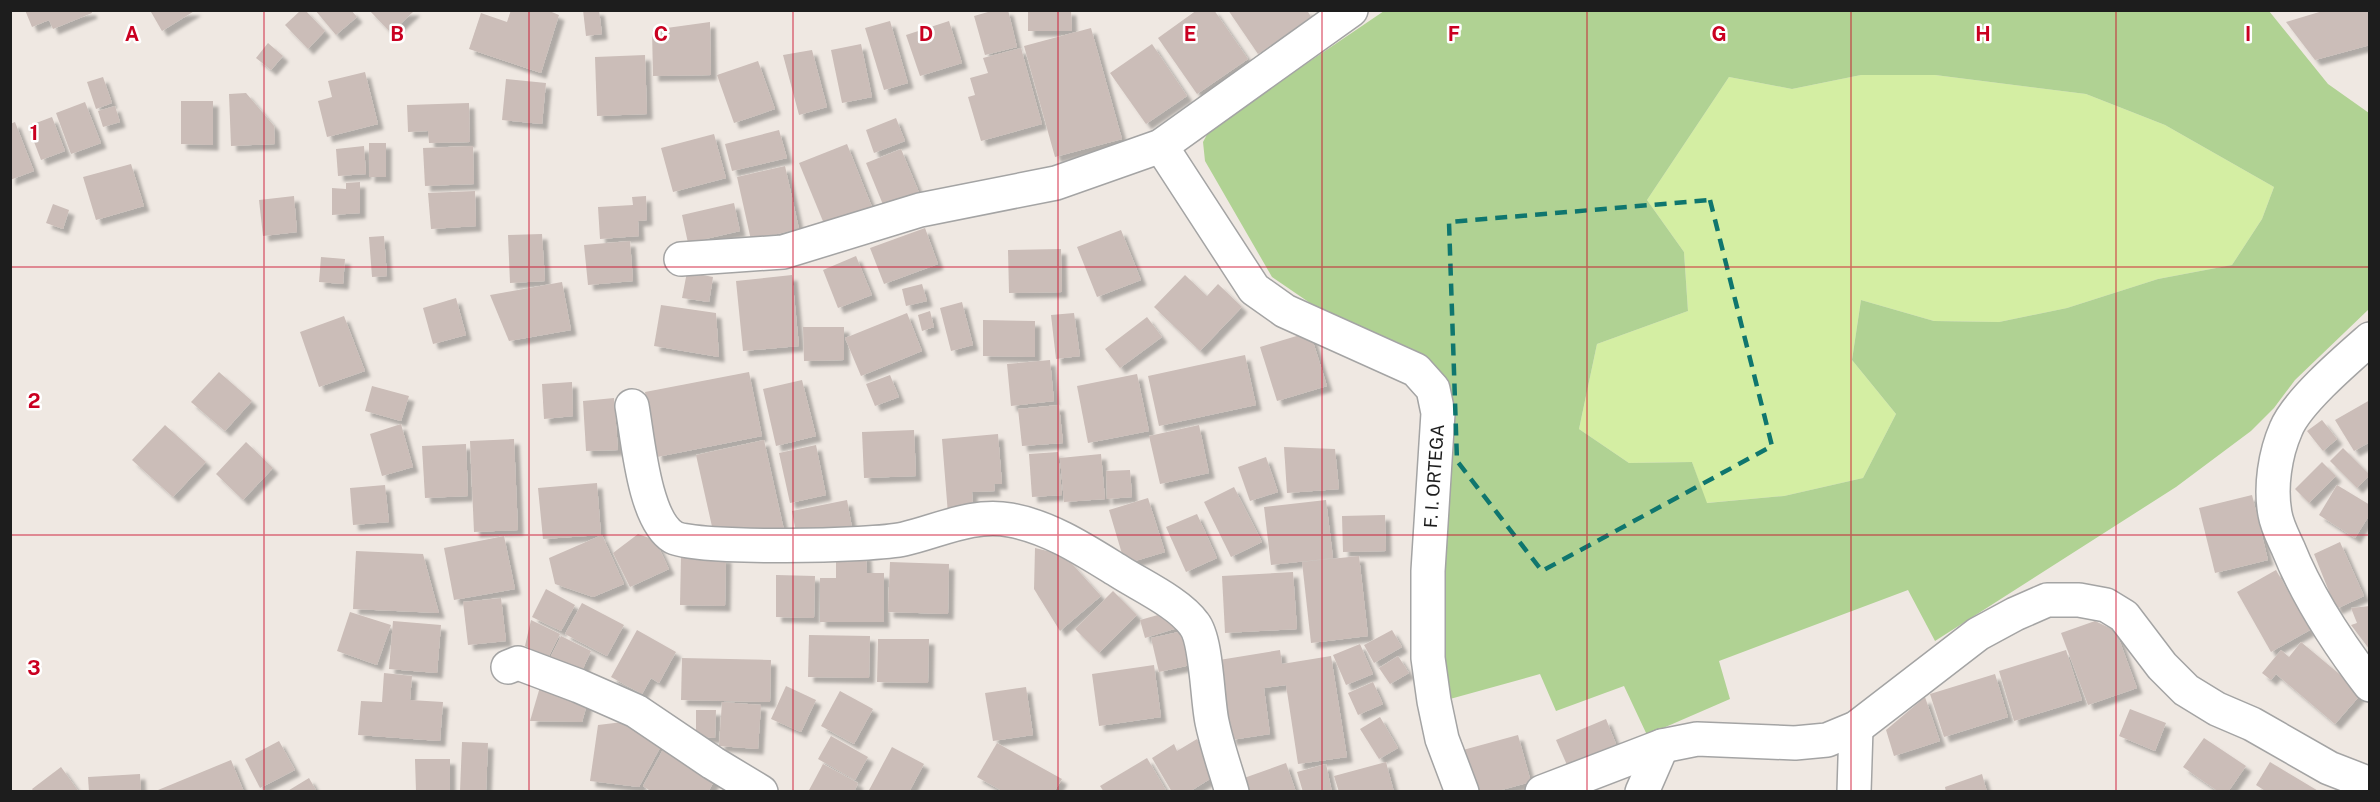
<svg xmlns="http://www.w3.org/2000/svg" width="2380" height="802" font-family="'Public Sans',sans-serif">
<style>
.grass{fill:#d4eea3}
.forest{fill:#b0d293;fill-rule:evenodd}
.building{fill:#cbbdb8;filter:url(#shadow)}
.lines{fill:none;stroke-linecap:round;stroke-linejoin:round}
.minor-casing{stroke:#a4a4a4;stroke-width:36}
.minor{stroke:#fff;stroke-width:33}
.marked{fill:none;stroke:#0f766e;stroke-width:4.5;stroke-dasharray:12 8;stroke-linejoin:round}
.grid{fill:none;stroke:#ca0021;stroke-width:1.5;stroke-opacity:0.55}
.labels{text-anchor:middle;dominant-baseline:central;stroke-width:5;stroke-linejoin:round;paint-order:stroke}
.street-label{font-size:18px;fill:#1d1d1d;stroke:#fff}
.grid-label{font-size:20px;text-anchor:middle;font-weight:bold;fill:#ca0021;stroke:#fff;stroke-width:5;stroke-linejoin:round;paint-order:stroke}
</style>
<defs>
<filter id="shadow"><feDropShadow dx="5.5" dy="5.5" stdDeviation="1.5" flood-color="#0004"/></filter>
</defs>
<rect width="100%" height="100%" fill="#efe8e2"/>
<path class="grass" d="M1861,75H1935L2086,94L2165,125L2274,187L2262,219L2232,265L2158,279L2067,308L1999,322L1934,321L1861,300L1852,360L1896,414L1863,478L1784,496L1706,503L1692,462L1629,463L1579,429L1597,344L1688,311L1684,252L1647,200L1729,77L1792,89Z"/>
<path class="forest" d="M1384,11H2269L2328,84L2369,113V309L2295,380L2274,408L2251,431L2176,487L1935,641L1908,590L1719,661L1730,699L1647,735L1624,686L1556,711L1540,674L1450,699L1444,660L1420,356L1397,342L1329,316L1272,277L1205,161L1203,142L1210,129ZM1861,75H1935L2086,94L2165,125L2274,187L2262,219L2232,265L2158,279L2067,308L1999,322L1934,321L1861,300L1852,360L1896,414L1863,478L1784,496L1707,503L1692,462L1629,463L1579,429L1597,344L1688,311L1684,252L1647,200L1729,77L1792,89Z"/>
<g class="building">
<path d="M25,10H91L92,13L53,29L49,20L32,27Z"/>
<path d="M153,10H196L162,31L151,12Z"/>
<path d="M301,10H305L325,31L308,49L285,25Z"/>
<path d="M315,10H351L357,17L336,35Z"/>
<path d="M369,10H415L391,33Z"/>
<path d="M511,10H547L559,15L541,73L469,49L481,13L507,22Z"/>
<path d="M583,10H599L602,34L586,36Z"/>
<path d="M995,10H1008L1017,47L985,55L974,16Z"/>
<path d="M1028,10H1071L1072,31H1028Z"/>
<path d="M1197,10H1214L1248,59L1197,94L1158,38Z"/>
<path d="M1228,10H1307L1311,17L1258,54Z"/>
<path d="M2326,10H2370V45L2315,60L2286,22Z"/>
<path d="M890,21L908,83L884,90L865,28Z"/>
<path d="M949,21L962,63L920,76L906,35Z"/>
<path d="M710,22L711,75L653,76L652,30Z"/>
<path d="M1091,28L1122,139L1055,157L1024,46Z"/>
<path d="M268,43L283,56L271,70L256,58Z"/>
<path d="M861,44L872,97L842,103L831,50Z"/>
<path d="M1152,44L1187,96L1146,124L1110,73Z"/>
<path d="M1021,48L1042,124L981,141L968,97L975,95L970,78L988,73L983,58Z"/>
<path d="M812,50L827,107L799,115L783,55Z"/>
<path d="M645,55L647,114L597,116L595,57Z"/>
<path d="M758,61L775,109L734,123L717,75Z"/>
<path d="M365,72L378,124L327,137L318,101L332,97L328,81Z"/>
<path d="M103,77L112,103L96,109L87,82Z"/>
<path d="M506,79L546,83L542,124L502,120Z"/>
<path d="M246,93L274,126L275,144L231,146L229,94Z"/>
<path d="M181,101H213V145L181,144Z"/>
<path d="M85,102L101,143L71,154L56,113Z"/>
<path d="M469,103L470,142L429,143L428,131L408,132L407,105Z"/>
<path d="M115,106L120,122L103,127L98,111Z"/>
<path d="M52,117L65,151L41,160L28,126Z"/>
<path d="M896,118L905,141L874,153L866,130Z"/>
<path d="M15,122L34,171L10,180V124Z"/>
<path d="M779,130L787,158L732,171L725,144Z"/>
<path d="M714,134L726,178L673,192L661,148Z"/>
<rect x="369" y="143" width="17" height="34"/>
<path d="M847,144L874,212L827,231L799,163Z"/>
<path d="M364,146L366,174L338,176L336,149Z"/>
<path d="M473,146L474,184L425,186L423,148Z"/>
<path d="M901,149L921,197L886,212L866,163Z"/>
<path d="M131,164L144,206L96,220L83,177Z"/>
<path d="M785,166L799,229L751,240L737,177Z"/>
<path d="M360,182V213L332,215V188L346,189V183Z"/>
<path d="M475,191L476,226L431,229L428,193Z"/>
<path d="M294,196L297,232L263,236L259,200Z"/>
<path d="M646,196L647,220L638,221L639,236L600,239L598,207L633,205L632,197Z"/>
<path d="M734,203L740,231L688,243L682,215Z"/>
<path d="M53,204L69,210L63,229L46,223Z"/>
<path d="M925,228L938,264L884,284L870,248Z"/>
<path d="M1121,230L1141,280L1097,297L1077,247Z"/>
<path d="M542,234L545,281L510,283L508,235Z"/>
<path d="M384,236L387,276L372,277L369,237Z"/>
<path d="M630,241L633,281L588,285L584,245Z"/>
<path d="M1061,249L1062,292L1009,293L1008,250Z"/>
<path d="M856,256L872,295L838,308L823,270Z"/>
<path d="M321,257L345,259L343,284L319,282Z"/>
<path d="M687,272L713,277L709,302L682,298Z"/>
<path d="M792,275L799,346L743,351L736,281Z"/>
<path d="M1185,275L1207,296L1218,284L1242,307L1200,351L1154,307Z"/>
<path d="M562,282L571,330L509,341L490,295Z"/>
<path d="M922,284L927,301L906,306L902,289Z"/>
<path d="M456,298L466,335L433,344L423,308Z"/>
<path d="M962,302L973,345L951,351L940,308Z"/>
<path d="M661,305L716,313L719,357L654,346Z"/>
<path d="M930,311L934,327L922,331L918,315Z"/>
<path d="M907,313L922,351L861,376L845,338Z"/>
<path d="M1074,313L1080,356L1056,359L1051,315Z"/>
<path d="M344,316L365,371L319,387L300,332Z"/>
<path d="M1147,317L1162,337L1120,368L1105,349Z"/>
<path d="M983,320L1035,321V357L983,356Z"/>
<path d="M803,327H844V360L804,361Z"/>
<path d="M1310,332L1327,386L1277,401L1260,347Z"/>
<path d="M1245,355L1256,405L1159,426L1148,376Z"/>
<path d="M1050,360L1054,401L1011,406L1007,364Z"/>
<path d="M219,372L252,401L225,431L191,402Z"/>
<path d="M749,372L762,436L657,457L645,392Z"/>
<path d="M1137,374L1149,431L1088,443L1077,386Z"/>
<path d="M890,375L899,397L875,406L866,384Z"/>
<path d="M802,380L816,436L776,446L763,389Z"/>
<path d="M572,382L573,416L544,419L542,384Z"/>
<path d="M372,386L409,396L401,421L365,411Z"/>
<path d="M614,398L618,450L586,451L583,401Z"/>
<path d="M2370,400V442L2354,451L2335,420Z"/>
<path d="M1059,405L1063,443L1022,446L1018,409Z"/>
<path d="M2322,420L2337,439L2323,451L2307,431Z"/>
<path d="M401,424L413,467L382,476L370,434Z"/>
<path d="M165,425L206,462L173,497L132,460Z"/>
<path d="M1199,425L1209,473L1160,484L1149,436Z"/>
<path d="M914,430L916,476L864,478L862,432Z"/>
<path d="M998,434L1002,484H994L995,491L972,492L973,511L948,514L942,439Z"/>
<path d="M514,439L518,530L474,532L470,441Z"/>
<path d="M764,440L784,530L713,531L696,455Z"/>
<path d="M246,442L273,468L243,500L216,474Z"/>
<path d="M466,444L468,496L425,498L422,446Z"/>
<path d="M816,445L826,495L790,503L779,453Z"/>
<path d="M1284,447L1335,449L1339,489L1287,493Z"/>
<path d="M2343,448L2370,475L2357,488L2330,461Z"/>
<path d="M1058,452L1062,495L1032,497L1029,454Z"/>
<path d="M1101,454L1105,499L1064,502L1060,458Z"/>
<path d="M1266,457L1278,492L1250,501L1238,467Z"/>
<path d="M2322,462L2336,476L2309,503L2295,489Z"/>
<path d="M1130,470L1132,497L1107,499L1106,471Z"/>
<path d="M597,483L601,535L543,539L538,488Z"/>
<path d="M385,485L389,522L353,525L350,488Z"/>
<path d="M2337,485L2370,505V514L2355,538L2319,515Z"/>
<path d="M1234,487L1262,542L1231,557L1204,502Z"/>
<path d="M2252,495L2268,560L2215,573L2199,508Z"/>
<path d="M1148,498L1165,552L1125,564L1109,510Z"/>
<path d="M847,500L853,533H796L792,511Z"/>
<path d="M1326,500L1333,558L1271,565L1264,507Z"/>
<path d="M1197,514L1217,558L1186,572L1166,527Z"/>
<path d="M1385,515L1386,551L1343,552L1342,516Z"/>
<path d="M638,534L655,540L669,569L630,587L613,553Z"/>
<path d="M602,535L624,584L593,597L555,584L549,558Z"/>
<path d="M504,536L515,589L454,600L444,548Z"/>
<path d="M2340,542L2364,596L2336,609L2314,554Z"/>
<path d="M1035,548L1064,555L1101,596L1060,631L1034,589Z"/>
<path d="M356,551L423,554L439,613L353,609Z"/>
<path d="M836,554H866L867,573H884V622H820V578H836Z"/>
<path d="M681,555L726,557L725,606L680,605Z"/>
<path d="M1359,556L1368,636L1311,643L1302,562Z"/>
<path d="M890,562L949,564L948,614L888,612Z"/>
<path d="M2276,570L2310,630L2271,652L2237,592Z"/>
<path d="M1293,572L1297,629L1225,633L1222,576Z"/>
<path d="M776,575L815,576L814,618L776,617Z"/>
<path d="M546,589L575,605L561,631L532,617Z"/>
<path d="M1113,591L1137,615L1099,653L1075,629Z"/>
<path d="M501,598L506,641L468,645L463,602Z"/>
<path d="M582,603L624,625L607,656L565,634Z"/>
<path d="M2370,606V650L2351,625L2357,623L2351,608Z"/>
<path d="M350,612L391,625L377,665L337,651Z"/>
<path d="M1165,613L1184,626L1145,638L1140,620Z"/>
<path d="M531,620L560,634L548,658L525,646Z"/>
<path d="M393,621L441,625L437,673L389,669Z"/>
<path d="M2095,621L2116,631L2137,688L2088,705L2061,633Z"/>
<path d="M637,630L676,652L659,683L651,678L642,694L611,677Z"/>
<path d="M1188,630L1195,664L1159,672L1151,638Z"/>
<path d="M1392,630L1402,647L1374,663L1364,645Z"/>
<path d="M809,635L870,636L869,678L808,677Z"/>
<path d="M561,636L591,651L581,673L550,658Z"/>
<path d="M878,639H929L928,683L877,682Z"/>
<path d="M2301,642L2362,693L2335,724L2276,674L2271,680L2262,673L2281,650L2289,657Z"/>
<path d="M1360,644L1373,674L1346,685L1333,655Z"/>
<path d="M1280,650L1282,664L1331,656L1347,757L1298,764L1286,685L1264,688L1270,734L1231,740L1213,661Z"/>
<path d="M2066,650L2082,700L2014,721L1999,671Z"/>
<path d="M1398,656L1409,673L1390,684L1379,668Z"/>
<path d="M682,658L771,660L770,702L681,700Z"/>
<path d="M1154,665L1161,717L1099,726L1092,674Z"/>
<path d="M384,673L412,676L410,700L443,702L440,741L358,735L361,701L382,702Z"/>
<path d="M1995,674L2008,717L1944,737L1930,694Z"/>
<path d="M1373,682L1383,704L1358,715L1348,693Z"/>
<path d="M786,686L816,700L801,732L771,719Z"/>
<path d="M540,687L588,701L582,722L530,721Z"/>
<path d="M1026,687L1033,735L993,741L985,693Z"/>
<path d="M840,691L873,709L854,744L821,726Z"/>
<path d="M1925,697L1940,741L1894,756L1886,730Z"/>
<path d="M722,702L761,705L758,749L719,746Z"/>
<path d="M2130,709L2166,723L2155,751L2119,736Z"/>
<path d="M696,710H716L715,738L696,736Z"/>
<path d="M1380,717L1398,748L1379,759L1360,729Z"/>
<path d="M1606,719L1620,754L1571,774L1556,740Z"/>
<path d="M631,721L662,744L639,787L590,781L598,725Z"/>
<path d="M1518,735L1531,782L1494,792H1474L1463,750Z"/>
<path d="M831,736L868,757L855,780L818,759Z"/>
<path d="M2204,738L2246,766L2228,792H2219L2183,767Z"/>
<path d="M1197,739L1218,774L1189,792H1172L1152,758L1174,744L1177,751Z"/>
<path d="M279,741L295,770L260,788L245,759Z"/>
<path d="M462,742L488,743L486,792L460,791Z"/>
<path d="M997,743L1062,779L1054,792H1004L977,777Z"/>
<path d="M665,746L717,776L708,792H652L643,786Z"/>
<path d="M892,747L924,764L909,792H868Z"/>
<path d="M1147,758L1167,792H1104L1100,786Z"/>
<path d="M415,759H450V792H416Z"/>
<path d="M231,760L244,792H158V790Z"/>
<path d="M1386,762L1394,792H1339L1334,776Z"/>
<path d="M2270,762L2320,792H2267L2256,785Z"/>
<path d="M1286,763L1296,792H1249L1244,778Z"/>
<path d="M823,764L858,783L854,792H808Z"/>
<path d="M1326,764L1332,792H1303L1297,772Z"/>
<path d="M61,767L79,792H34L32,789Z"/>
<path d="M140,774L141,792H89L88,777Z"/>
<path d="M1982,774L1987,792H1946L1945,787Z"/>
<path d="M309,778L317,792H286Z"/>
</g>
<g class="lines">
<g class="minor-casing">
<g id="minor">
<path d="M1161,146L1254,289L1285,311L1416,370L1433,389L1438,413L1428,571V658L1434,701L1442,739L1462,792"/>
<path d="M681,259L783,252L920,210L1056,183L1161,146L1351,10"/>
<path d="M2370,339C2346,360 2297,402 2286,429C2275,454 2270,487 2275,514C2277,526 2283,537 2288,548C2308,598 2337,642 2370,685"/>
<path d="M632,406C638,439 644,519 673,537C694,550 875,546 904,539C939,531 973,513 1010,520C1050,527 1086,551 1120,572C1142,586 1179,603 1194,624C1207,640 1207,699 1212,722C1217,746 1225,768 1232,792"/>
<path d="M508,667L518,663L579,686L636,711L713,763L761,792"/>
<path d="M1542,792L1662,746L1697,739L1795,743L1827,740L1856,728L1978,634L2015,614L2047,600H2079L2106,605L2124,616L2162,666L2186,690L2217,709L2252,724L2329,768L2370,784"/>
<path d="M1642,792L1662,746"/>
<path d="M1854,792L1856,728"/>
</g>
</g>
<use href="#minor" class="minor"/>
</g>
<path class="marked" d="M1710,200L1772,446L1542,571L1457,461L1449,222Z"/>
<path class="grid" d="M264,10V792M529,10V792M793,10V792M1058,10V792M1322,10V792M1587,10V792M1851,10V792M2116,10V792M10,267H2370M10,535H2370"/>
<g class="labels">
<g class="street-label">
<text transform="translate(1434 476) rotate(-86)">F. I. ORTEGA</text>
</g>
</g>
<g class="grid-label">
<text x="132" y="41">A</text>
<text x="397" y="41">B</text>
<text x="661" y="41">C</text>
<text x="926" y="41">D</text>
<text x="1190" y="41">E</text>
<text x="1454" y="41">F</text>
<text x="1719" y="41">G</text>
<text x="1983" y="41">H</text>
<text x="2248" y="41">I</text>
<text x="34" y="140">1</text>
<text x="34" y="408">2</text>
<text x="34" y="675">3</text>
</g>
<rect width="2380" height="802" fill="none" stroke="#1d1d1d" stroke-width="24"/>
</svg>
